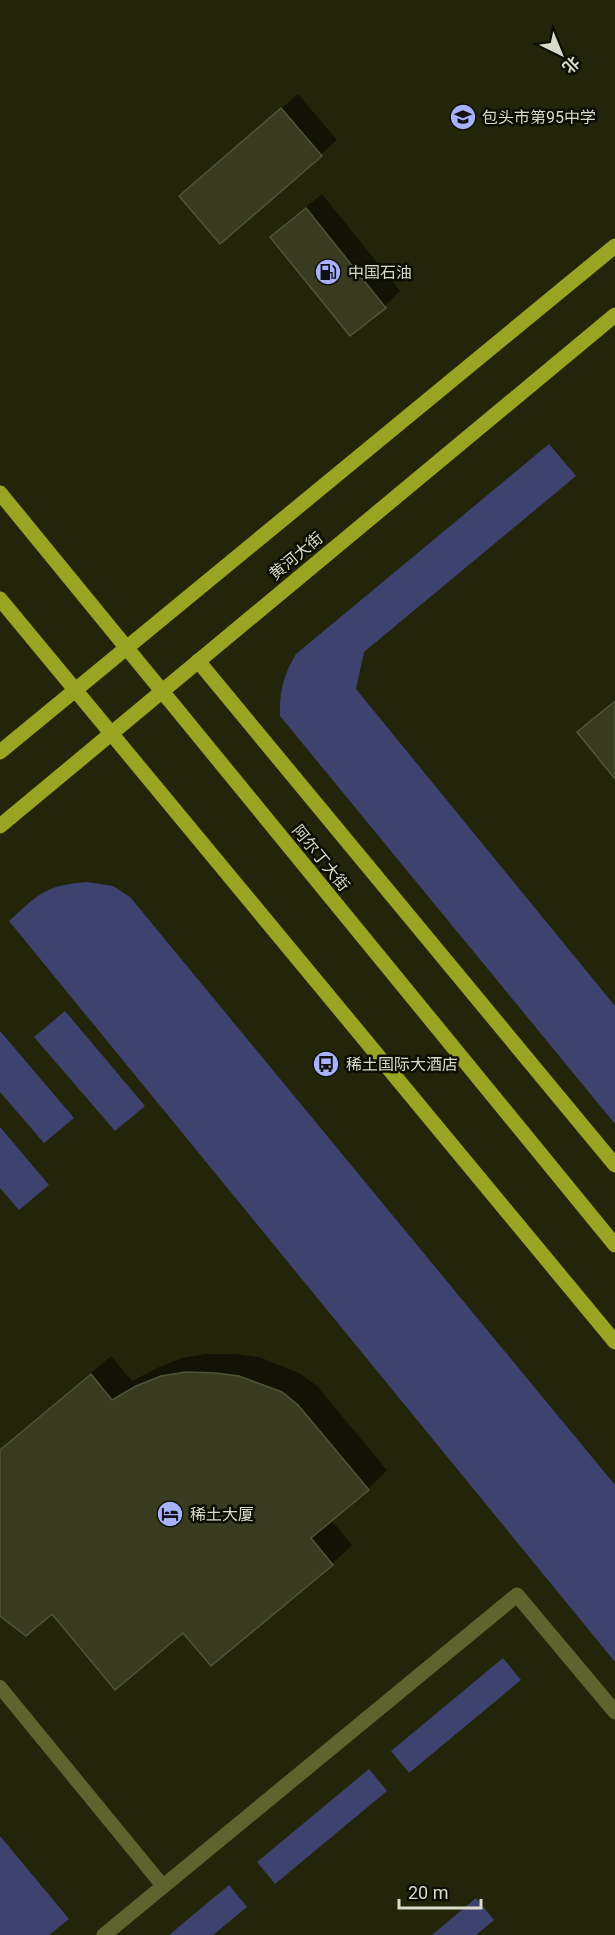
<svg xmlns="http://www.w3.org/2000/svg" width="615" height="1935" font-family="Roboto,'Noto Sans SC',sans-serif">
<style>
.green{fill:#3e426f}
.shadow{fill:#0007}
.building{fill:#383b20;stroke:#505538;stroke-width:1.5}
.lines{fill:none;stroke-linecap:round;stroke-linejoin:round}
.lane{stroke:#5d642e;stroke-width:14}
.street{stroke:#5d642e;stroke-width:15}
.primary{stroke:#99a522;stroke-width:15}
.labels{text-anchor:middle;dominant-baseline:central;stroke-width:5;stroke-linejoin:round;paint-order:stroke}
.poi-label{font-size:16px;fill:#d8dbca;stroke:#0c0e04;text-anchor:start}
.street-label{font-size:16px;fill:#d8dbca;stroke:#0c0e04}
</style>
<rect width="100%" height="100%" fill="#22250a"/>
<g class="green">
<path d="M549,444L576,476L364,652L356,689L615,1006V1124L280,716C279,692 284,674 296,654Z"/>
<path d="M87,882L113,886L130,897L615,1485V1662L9,921C39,894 45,885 87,882Z"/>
<path d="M65,1011L145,1106L115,1131L34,1037Z"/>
<path d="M0,1031L74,1118L44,1143L0,1092Z"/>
<path d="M0,1127L49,1185L19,1210L0,1188Z"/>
<path d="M503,1658L521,1680L409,1773L391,1751Z"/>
<path d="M369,1769L387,1791L275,1884L257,1862Z"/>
<path d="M0,1836L69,1919L49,1935H0Z"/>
<path d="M229,1885L247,1907L213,1935H169Z"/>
<path d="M476,1898L494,1920L476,1935H432Z"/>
</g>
<g class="shadow">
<path d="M298,94L337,140L220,242L197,181Z"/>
<path d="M322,194L400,291L385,306L350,334L272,237L287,222Z"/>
<path d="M615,699V777L579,733Z"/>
<path d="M206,1354H235L259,1357L301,1374L317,1386L387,1470L368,1489L331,1520L352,1545L332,1564L211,1664L184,1631L53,1612H0V1449L111,1356L132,1381L157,1368L182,1358Z"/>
</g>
<g class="building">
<path d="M281,108L322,156L220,244L179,196Z"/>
<path d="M306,208L386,308L350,336L270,237Z"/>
<path d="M615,701V779L577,732Z"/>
<path d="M186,1372L215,1373L239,1376L282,1392L298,1405L369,1490L311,1538L333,1565L211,1666L183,1633L115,1690L52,1614L26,1636L0,1616V1450L91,1374L112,1400L136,1386L161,1376Z"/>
</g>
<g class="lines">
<path class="lane" d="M0,1687L163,1886"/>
<path class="street" d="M104,1935L517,1595L615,1712"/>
<g class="primary">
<path d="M0,493L615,1245"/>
<path d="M0,599L615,1342"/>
<path d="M198,661L615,1165"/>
<path d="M0,752L615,246"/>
<path d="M0,826L615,315"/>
</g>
</g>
<defs>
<g id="school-disc" transform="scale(1.35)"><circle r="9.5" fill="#a7b1fc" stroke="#0c0e04"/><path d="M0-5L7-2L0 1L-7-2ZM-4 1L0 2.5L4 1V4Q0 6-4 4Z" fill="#111"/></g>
<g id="fuel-disc" transform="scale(1.35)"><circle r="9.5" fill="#a7b1fc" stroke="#0c0e04"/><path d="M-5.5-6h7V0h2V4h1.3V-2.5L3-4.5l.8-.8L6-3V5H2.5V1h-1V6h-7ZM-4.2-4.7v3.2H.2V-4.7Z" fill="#111"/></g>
<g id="bus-disc" transform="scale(1.35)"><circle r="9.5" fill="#a7b1fc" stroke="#0c0e04"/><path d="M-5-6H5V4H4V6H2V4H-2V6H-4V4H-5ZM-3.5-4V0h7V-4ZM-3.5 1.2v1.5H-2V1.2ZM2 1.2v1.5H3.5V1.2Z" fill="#111"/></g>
<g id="hotel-disc" transform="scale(1.35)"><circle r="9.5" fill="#a7b1fc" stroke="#0c0e04"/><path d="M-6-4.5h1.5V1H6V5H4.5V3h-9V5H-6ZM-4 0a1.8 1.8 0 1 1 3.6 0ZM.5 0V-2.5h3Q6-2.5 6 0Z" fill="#111"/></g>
</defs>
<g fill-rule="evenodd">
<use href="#school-disc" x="463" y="117"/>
<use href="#fuel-disc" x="328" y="272"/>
<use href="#bus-disc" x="326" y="1064"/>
<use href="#hotel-disc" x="170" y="1514"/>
</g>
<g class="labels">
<g class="poi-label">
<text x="482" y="117">包头市第95中学</text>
<text x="348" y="272">中国石油</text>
<text x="346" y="1064">稀土国际大酒店</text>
<text x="190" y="1514">稀土大厦</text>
</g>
<g class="street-label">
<text transform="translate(296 556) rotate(-40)">黄河大街</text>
<text transform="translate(321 858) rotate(51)">阿尔丁大街</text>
</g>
</g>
<g transform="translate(561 54) rotate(137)" stroke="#0c0e04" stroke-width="4.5" paint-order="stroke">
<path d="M0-4.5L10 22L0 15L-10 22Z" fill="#d8dbca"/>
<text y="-9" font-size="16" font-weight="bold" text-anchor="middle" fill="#d8dbca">北</text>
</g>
<path d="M399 1899v9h82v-9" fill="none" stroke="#d8dbca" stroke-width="3"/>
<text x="408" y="1899" font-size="18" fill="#d8dbca" stroke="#0c0e04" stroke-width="4.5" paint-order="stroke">20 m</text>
</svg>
